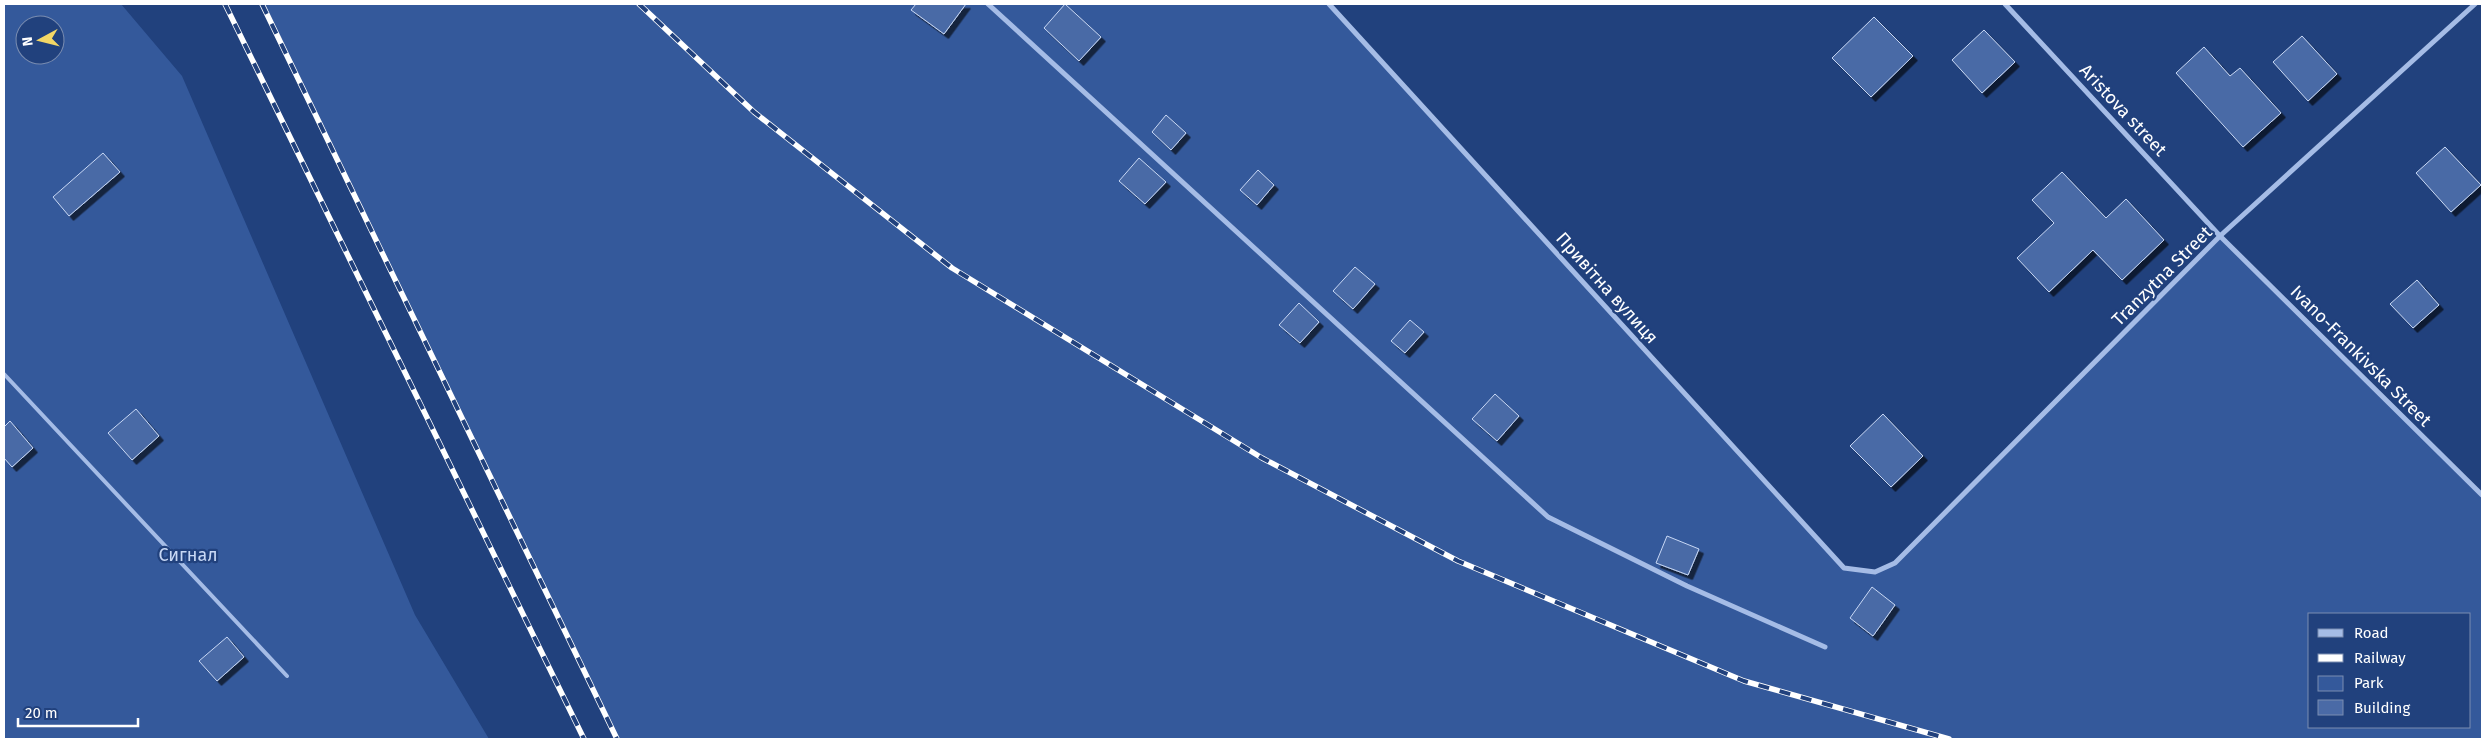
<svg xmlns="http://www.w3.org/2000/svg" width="2486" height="743" font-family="'Fira Sans',sans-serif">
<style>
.green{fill:#34599b;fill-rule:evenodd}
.building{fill:#4a6aa6;stroke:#c8d8f5;filter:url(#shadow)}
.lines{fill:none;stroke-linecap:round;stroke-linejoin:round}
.lane{stroke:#a5bce6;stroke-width:4}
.street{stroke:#a5bce6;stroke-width:5}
.rail-casing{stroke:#fff;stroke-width:5.5}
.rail{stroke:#21417d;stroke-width:4;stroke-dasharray:11;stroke-linecap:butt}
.labels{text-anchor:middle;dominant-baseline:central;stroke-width:4.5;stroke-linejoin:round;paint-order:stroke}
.street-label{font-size:18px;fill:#fff;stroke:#21417d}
.park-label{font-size:18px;fill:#c8d8f5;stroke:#21417d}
</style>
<defs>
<filter id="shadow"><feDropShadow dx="4.5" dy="4.5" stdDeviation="0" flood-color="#0009"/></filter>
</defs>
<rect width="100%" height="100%" fill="#21417d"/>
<g class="green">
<path d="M4,4H121L182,76L415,615L489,739H4ZM25,25H55V55H25Z"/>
<path d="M262,4H1329L1844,567L1875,572L1896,563L2220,236L2482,495V739H617ZM2310,614H2470V727H2310Z"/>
</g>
<g class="building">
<path d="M916,4H966L944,34L911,10Z"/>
<path d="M1065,4L1101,37L1079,61L1044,28Z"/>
<path d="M1874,17L1913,56L1871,97L1832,58Z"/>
<path d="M1984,30L2015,62L1982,93L1952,60Z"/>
<path d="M2302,36L2337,74L2308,101L2273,62Z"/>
<path d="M2204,47L2230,76L2240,68L2281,113L2243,147L2176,73Z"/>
<path d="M1166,115L1186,133L1171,150L1152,132Z"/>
<path d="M2445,147L2481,185L2451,212L2416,173Z"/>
<path d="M103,153L120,172L69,216L53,197Z"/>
<path d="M1139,158L1166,182L1145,204L1119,181Z"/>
<path d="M1258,170L1274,185L1257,205L1240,190Z"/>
<path d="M2062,172L2106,218L2126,199L2164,240L2122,280L2093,250L2049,292L2017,258L2054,223L2032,200Z"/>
<path d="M1355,267L1375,284L1353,309L1333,291Z"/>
<path d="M2417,280L2439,305L2413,328L2390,304Z"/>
<path d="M1299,303L1319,322L1300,343L1279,325Z"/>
<path d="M1410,320L1424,332L1405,353L1391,341Z"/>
<path d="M1495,394L1519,416L1497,441L1472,419Z"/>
<path d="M136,409L159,436L132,460L108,433Z"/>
<path d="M1883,414L1923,456L1891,487L1850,446Z"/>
<path d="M10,421L33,448L12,467L4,458V427Z"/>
<path d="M1667,536L1699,549L1688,575L1656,563Z"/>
<path d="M1872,587L1895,605L1873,636L1850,618Z"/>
<path d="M227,637L244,657L217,681L199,661Z"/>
</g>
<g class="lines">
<path class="lane" d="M4,374L287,676"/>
<g class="street">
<path d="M988,4L1548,517L1687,586L1825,647"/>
<path d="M1329,4L1844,568L1875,572L1895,563L2220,236L2475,4"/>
<path d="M2005,4L2220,236L2482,495"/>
</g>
<g class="rail-casing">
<g id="rail">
<path d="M225,4L584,739"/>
<path d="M262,4L617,739"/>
<path d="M639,4L754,112L952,268L1262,458L1458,561L1744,681L1949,739"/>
</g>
</g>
<use href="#rail" class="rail"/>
</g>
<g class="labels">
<g class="street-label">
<text transform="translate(2123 110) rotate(47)">Aristova street</text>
<text transform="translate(2162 276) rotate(-45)">Tranzytna Street</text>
<text transform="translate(1607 288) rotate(48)">Привітна вулиця</text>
<text transform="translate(2361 356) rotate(45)">Ivano-Frankivska Street</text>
</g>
<g class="park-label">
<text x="188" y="555">Сигнал</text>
</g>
</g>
<rect width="2486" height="743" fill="none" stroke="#ffffff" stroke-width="10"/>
<rect x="2308" y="613" width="162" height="115" fill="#21417d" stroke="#7a8db1"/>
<rect x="2318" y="629" width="25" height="8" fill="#a5bce6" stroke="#7a8db1"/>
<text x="2354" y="638" font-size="15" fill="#ffffff">Road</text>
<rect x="2318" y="654" width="25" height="8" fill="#ffffff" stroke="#7a8db1"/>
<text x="2354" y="663" font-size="15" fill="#ffffff">Railway</text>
<rect x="2318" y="676" width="25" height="15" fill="#34599b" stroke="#7a8db1"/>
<text x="2354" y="688" font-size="15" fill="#ffffff">Park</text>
<rect x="2318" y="700" width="25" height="15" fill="#4a6aa6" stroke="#7a8db1"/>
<text x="2354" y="713" font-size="15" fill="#ffffff">Building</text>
<g transform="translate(40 40) rotate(263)"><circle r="24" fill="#21417d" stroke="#7a8db1"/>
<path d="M0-4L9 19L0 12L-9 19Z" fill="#f3d766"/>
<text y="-8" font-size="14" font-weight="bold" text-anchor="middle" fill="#ffffff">N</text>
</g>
<path d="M18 718v8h120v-8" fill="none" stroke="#ffffff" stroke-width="2.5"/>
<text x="25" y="718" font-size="15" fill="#ffffff" stroke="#21417d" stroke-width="4" paint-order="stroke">20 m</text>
</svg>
